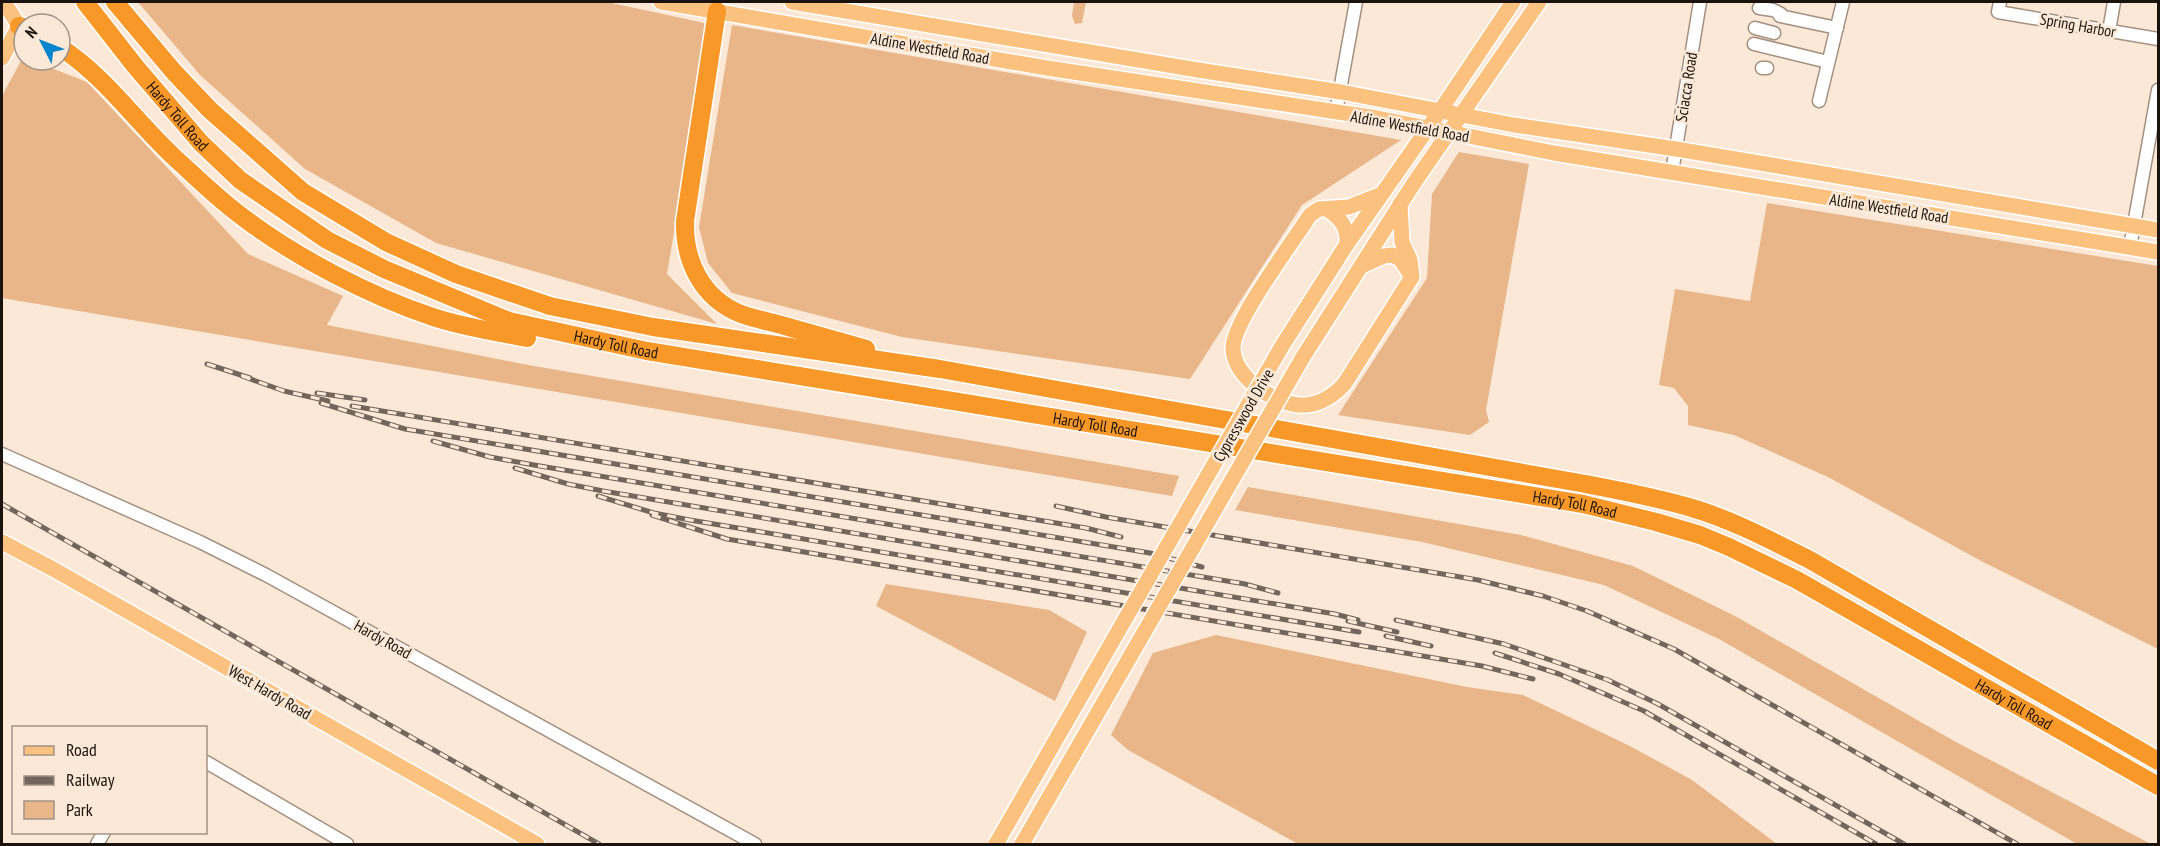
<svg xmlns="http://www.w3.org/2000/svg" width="2160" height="846" font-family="'PT Sans Narrow',sans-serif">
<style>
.green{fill:#e8b689}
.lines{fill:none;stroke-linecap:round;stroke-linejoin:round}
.minor-casing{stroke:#a39080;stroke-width:15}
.major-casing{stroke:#fff;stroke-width:18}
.highway-casing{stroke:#fff;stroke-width:21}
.minor{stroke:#fff;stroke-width:12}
.major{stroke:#fbc17f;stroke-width:15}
.highway{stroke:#f89829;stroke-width:18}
.rail-casing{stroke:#73665c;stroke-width:5}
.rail{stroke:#fce8d7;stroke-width:3;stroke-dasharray:9;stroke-linecap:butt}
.major-bridge-casing{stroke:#fff;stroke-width:18;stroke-linecap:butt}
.major-bridge{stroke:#fbc17f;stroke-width:15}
.labels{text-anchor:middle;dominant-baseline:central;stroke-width:5;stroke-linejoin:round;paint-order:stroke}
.street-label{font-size:16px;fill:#1b140e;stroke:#fce8d7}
</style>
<rect width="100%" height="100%" fill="#fce8d7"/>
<g class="green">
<path d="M138,2H607L709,24L667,274L717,324L436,243L305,169L200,75Z"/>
<path d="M1074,2H1086L1082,23L1075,24L1072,16Z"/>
<path d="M732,25L1401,140L1302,205L1190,379L902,337L732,293L708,263L699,227Z"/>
<path d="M23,57L24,60H31L87,82L248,254L343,296L327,325L528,365L1179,476L1172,496L2,298V96Z"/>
<path d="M1459,152L1529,164L1486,410L1489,422L1470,435L1338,415L1427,278L1432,194Z"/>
<path d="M1767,203L2158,266V649L1983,562L1828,477L1734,435L1688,425V406L1674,388L1659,385L1675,289L1750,301Z"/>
<path d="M1248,487L1521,535L1633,566L1735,616L1954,741L2151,844H2077L1719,639L1604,585L1422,542L1235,510Z"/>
<path d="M886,584L1049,610L1087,632L1055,701L876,606Z"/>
<path d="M1216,635L1467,687L1523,695L1630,746L1692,780L1777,844H1298L1128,750L1111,735L1153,653Z"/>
</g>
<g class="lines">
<g class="minor-casing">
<g id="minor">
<path d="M2000,2L1998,12L2158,39"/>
<path d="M1759,8L1773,10L1781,14L1780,16L1837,28"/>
<path d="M1755,28L1774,33"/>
<path d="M2109,31L2114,2"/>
<path d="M1754,44L1828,62"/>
<path d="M1762,68H1767"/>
<path d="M1819,101L1843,2"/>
<path d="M1336,112L1356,2"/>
<path d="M1672,172L1700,2"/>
<path d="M2130,247L2158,90"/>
<path d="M2,454L200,542L266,575L755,844"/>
<path d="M206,762L347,844"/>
<path d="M97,844L104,832"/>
</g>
</g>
<g class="major-casing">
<g id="major">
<path d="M661,2L1047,68L1377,118L1554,153L2158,252"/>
<path d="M792,2L1198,70L1341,92L1514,125L1676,149L2158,230"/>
<path d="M2,58L19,26L4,2"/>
<path d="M1382,194L1349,207L1319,209L1310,215C1293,242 1233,321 1233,348C1233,379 1279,407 1306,405C1321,404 1336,394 1345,383L1412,277L1410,260L1402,242L1400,204"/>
<path d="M1327,209C1341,219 1348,227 1347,244"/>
<path d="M1361,266L1384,256L1393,255L1401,260L1410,274"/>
<path d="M1282,346L1347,244L1440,111L1513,2"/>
<path d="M1303,357L1414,183L1539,2"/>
<path d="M2,542L53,569L537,844"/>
</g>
</g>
<g class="highway-casing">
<g id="highway">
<path id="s1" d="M85,2L135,66L201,143L240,180L327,240L384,269L509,321L647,351L1583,504L1656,522L1700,535L1729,547L1797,580L2158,786"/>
<path d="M115,2L174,72L210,110L303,192L386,242L456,274L550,306L653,327L940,369L1580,483C1617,490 1655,497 1692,508C1733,520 1772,541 1810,560L2158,761"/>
<path d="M717,11L685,221C684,260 701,298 741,314C755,319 771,322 785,326C812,334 839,341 866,349"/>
<path d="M19,26L24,27"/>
<path d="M60,47C107,78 135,121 175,158C197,178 219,200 244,218C297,258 370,296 433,317C463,327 496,332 527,338"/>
</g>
</g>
<use href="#minor" class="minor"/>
<use href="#major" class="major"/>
<use href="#highway" class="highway"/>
<g class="rail-casing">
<g id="rail">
<path d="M207,364L250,378"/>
<path d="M242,376L284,391L328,401"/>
<path d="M317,393L365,400"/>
<path d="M321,403L405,429L1150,553L1202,567"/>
<path d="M352,406L1086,528L1121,537"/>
<path d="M433,441L490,457L534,465L1245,584L1278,593"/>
<path d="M515,468L568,484L603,491L1335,614L1358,620"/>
<path d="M598,496L654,513L690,520L1359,632"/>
<path d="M2,504L599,844"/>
<path d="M1056,506L1106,517L1478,580L1543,596L1587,611L1674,649L2017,844"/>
<path d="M652,515L727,539L1482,666L1533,679"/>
<path d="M1396,620L1504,644L1608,680L1658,704L1904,844"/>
<path d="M1348,621L1397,632"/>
<path d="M1386,636L1431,646"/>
<path d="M1495,653L1559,674L1644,711L1876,844"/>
</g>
</g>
<use href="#rail" class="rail"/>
<g class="major-bridge-casing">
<g id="major-bridge">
<path d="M996,844L1282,346"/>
<path d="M1022,844L1303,357"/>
</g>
</g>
<use href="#major-bridge" class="major-bridge"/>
</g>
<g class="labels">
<g class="street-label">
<text transform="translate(2078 25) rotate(10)">Spring Harbor</text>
<text transform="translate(930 48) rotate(10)">Aldine Westfield Road</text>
<text transform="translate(1686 87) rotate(-81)">Sciacca Road</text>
<text stroke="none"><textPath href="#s1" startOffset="147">Hardy Toll Road</textPath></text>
<text transform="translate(1410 126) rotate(10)">Aldine Westfield Road</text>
<text transform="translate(1889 208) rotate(9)">Aldine Westfield Road</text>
<text stroke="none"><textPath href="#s1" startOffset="651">Hardy Toll Road</textPath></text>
<text transform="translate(1243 415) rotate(-60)">Cypresswood Drive</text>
<text stroke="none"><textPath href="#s1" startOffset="1137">Hardy Toll Road</textPath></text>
<text stroke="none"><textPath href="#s1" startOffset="1623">Hardy Toll Road</textPath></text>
<text transform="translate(383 639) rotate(29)">Hardy Road</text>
<text transform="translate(270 692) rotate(30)">West Hardy Road</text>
<text stroke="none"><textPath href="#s1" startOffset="2109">Hardy Toll Road</textPath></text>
</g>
</g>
<rect width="2160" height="846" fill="none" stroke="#1b140e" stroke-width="6"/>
<rect x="12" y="726" width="195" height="108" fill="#fce8d7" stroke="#a29387" stroke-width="1.5"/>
<rect x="24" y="746" width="30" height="9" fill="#fbc17f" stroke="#a29387" stroke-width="1.5"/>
<text x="66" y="756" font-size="18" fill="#1b140e">Road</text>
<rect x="24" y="776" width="30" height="9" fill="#73665c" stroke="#a29387" stroke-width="1.5"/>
<text x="66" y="786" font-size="18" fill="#1b140e">Railway</text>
<rect x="24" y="801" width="30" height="18" fill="#e8b689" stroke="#a29387" stroke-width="1.5"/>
<text x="66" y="816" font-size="18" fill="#1b140e">Park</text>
<g transform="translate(42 42) rotate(312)"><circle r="28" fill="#fce8d7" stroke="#a29387" stroke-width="1.5"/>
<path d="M0-4.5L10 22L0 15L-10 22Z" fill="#0485cd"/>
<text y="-9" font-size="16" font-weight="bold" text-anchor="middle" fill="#1b140e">N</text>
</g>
</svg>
